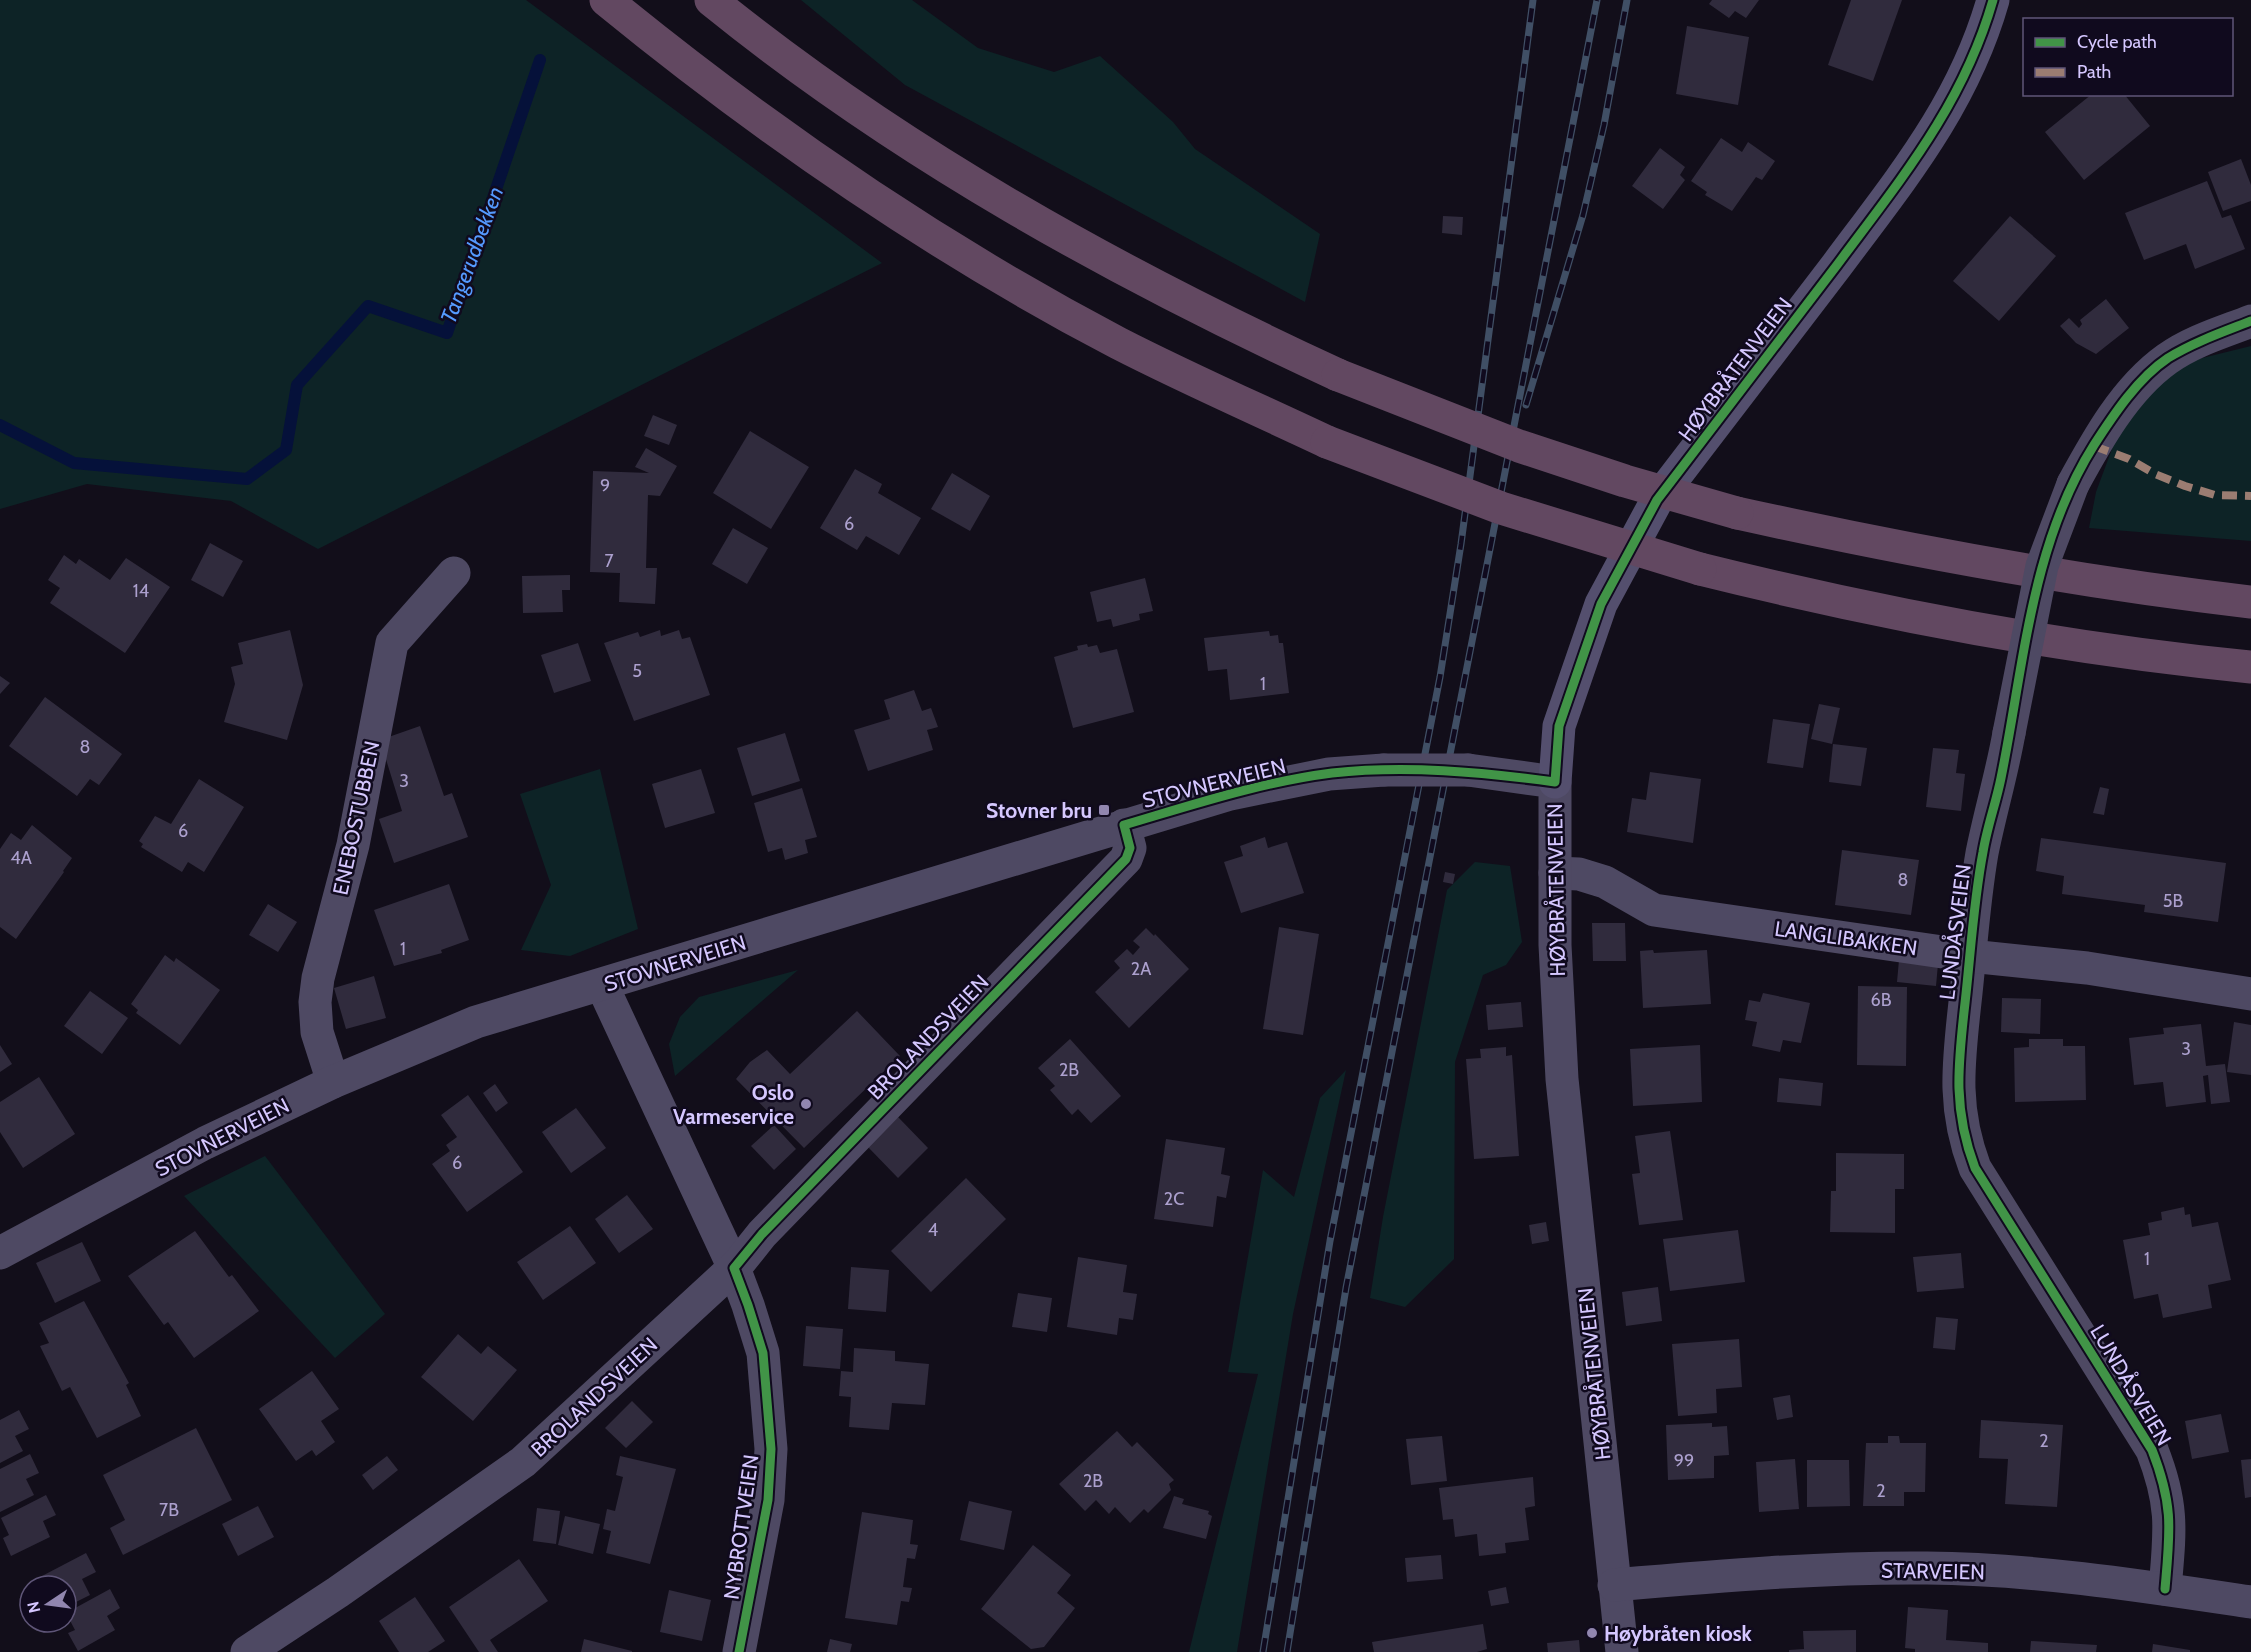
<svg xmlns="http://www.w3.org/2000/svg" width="2251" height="1652" font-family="Cabin,sans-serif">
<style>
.green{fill:#0d2326}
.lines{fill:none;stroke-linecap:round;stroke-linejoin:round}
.stream{stroke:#05113a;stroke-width:12}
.building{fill:#302b3d}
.minor{stroke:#4e4963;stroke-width:33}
.tertiary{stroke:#4e4963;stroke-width:33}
.secondary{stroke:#544f6e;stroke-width:33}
.motorway{stroke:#624861;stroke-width:33}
.rail-casing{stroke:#404f65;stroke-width:7}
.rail{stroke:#100a1e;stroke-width:4.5;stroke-dasharray:14;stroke-linecap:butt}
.minor-bridge{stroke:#4e4963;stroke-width:33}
.tertiary-bridge{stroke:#4e4963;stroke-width:33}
.motorway-bridge{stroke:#624861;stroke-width:33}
.quiet{stroke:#9b7d72;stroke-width:8;stroke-dasharray:15 8;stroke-linecap:butt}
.cycleway-casing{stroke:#100a1e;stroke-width:13}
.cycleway{stroke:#419447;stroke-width:9}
.poi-dot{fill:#9186af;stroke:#100a1e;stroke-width:2}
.labels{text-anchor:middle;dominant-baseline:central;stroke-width:5;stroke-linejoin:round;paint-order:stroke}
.number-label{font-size:18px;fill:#aca0ce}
.street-label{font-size:21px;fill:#d5c7ff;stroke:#100a1e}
.poi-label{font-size:21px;font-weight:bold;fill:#d5c7ff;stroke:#100a1e;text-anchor:end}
.water-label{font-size:22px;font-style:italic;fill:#559aff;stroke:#100a1e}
</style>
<rect width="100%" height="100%" fill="#120e1a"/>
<g class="green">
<path d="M0,0H526L882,263L318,549L231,501L87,484L0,509Z"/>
<path d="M801,0H912L978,48L1054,72L1100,56L1173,122L1195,149L1320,234L1305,302L905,85Z"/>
<path d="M2251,346V541L2089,528L2096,492L2122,422L2178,364Z"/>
<path d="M600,769L638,929L570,956L521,950L551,885L520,794Z"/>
<path d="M1475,862L1510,866L1522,942L1506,965L1483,975L1455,1062L1454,1259L1405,1307L1370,1298L1383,1217L1447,890Z"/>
<path d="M798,970L675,1076L669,1044L680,1017L699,997Z"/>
<path d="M1346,1070L1293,1314L1237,1652H1189L1258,1374L1228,1372L1263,1170L1294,1197L1320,1098Z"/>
<path d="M265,1156L385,1314L335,1358L184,1196Z"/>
</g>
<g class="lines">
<path class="stream" d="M0,425L74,463L247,479L286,450L297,385L368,306L447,333L540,60"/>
</g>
<g class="building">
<path d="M1712,0H1759L1746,18L1735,11L1729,18L1709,4Z"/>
<path d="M1851,0H1902L1873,81L1828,65Z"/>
<path d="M1687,26L1749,37L1738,105L1676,94Z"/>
<path d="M2092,94H2124L2150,126L2084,180L2045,132Z"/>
<path d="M1721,138L1742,152L1748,142L1775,161L1762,180L1756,177L1732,211L1705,195L1707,192L1691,181Z"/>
<path d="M1660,148L1685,167L1680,175L1685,180L1663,209L1632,186Z"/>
<path d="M2241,159L2251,185V201L2223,211L2208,172Z"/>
<path d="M2207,181L2222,218L2231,215L2245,249L2195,269L2186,244L2144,260L2125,213Z"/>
<path d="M1443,216L1463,217L1462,235L1442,233Z"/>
<path d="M2010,216L2056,256L1999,321L1953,281Z"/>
<path d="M2106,299L2129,328L2096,354L2076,343L2060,326L2069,318L2079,328L2082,324L2080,320Z"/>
<path d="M653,415L677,425L669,445L644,436Z"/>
<path d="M750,431L809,467L771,529L713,493Z"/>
<path d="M646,448L677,466L660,496L648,495L646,568H657L655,604L619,602L620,573L590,572L593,471L649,473L635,467Z"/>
<path d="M855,469L882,484L878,493L921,518L899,555L866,536L857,550L820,528Z"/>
<path d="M952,473L990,496L970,531L931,509Z"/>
<path d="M733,528L768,548L747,584L712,564Z"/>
<path d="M210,543L243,561L223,597L191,580Z"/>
<path d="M64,555L76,564L79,559L110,580L126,558L170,587L125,653L50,603L60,588L48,580Z"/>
<path d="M570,575V590H562L563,612L523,613L522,576Z"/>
<path d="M1145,578L1153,611L1139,614L1140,620L1113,627L1111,619L1097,622L1090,592Z"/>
<path d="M290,630L303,685L287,740L224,722L235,684L231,667L243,664L238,643Z"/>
<path d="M660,630L661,636L679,630L682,639L690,637L710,695L634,721L604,643L638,632L640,637Z"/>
<path d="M1269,631L1270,636L1278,635L1279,643H1283L1289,693L1230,700L1227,669L1208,671L1204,638Z"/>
<path d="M578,643L591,681L554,693L541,655Z"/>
<path d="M1087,644L1088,647L1097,645L1100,653L1117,649L1134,712L1073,728L1054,657L1078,650L1077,646Z"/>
<path d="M0,676L10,683L0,694Z"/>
<path d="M914,690L922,711L931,708L938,727L927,730L933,750L868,771L854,730L890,719L884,700Z"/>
<path d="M45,697L122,754L99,785L90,779L77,796L9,746Z"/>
<path d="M1819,704L1840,708L1832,744L1811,739Z"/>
<path d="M1773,719L1810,724L1803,768L1767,763Z"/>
<path d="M420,726L444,796L452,793L468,837L394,863L379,819L402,811L380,740Z"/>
<path d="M785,733L800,781L752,796L737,748Z"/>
<path d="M1833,744L1867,748L1861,786L1829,782Z"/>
<path d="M1933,748L1959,750L1956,773L1965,774L1961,811L1926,807Z"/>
<path d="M701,769L715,813L665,828L652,784Z"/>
<path d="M1650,772L1701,779L1693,843L1627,832L1632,798L1646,800Z"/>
<path d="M199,779L244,807L204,872L188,862L182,872L141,847L143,844L139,841L155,816L171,824Z"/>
<path d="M2100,787L2109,789L2104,815L2093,813Z"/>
<path d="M802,788L817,837L805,840L808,853L785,860L782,848L768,852L754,803Z"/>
<path d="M32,825L72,858L63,871L64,872L16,939L0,927V849L11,833L21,840Z"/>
<path d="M1265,837L1268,848L1287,842L1304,893L1241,913L1224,862L1243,856L1240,846Z"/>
<path d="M2041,838L2226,863L2218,922L2144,912L2145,905L2062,894L2064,876L2036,871Z"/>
<path d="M1842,850L1919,860L1911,915L1835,905Z"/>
<path d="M1445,872L1455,874L1453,884L1443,882Z"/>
<path d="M449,884L469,940L441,950L442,953L394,966L374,910Z"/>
<path d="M268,904L297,922L278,952L249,935Z"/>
<path d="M1592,923H1625L1626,961H1593Z"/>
<path d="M1279,927L1319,934L1303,1035L1263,1029Z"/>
<path d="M1146,928L1154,936L1155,934L1189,969L1129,1028L1095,992L1120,968L1114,961L1127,949L1133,955L1140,947L1133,941Z"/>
<path d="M1653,950L1654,953L1707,950L1711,1004L1643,1008L1640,951Z"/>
<path d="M165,955L174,962L176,958L220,990L180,1045L136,1013L138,1010L131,1004Z"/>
<path d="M1899,960L1938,964L1936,986L1897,982Z"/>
<path d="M374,976L386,1018L346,1029L334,988Z"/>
<path d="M1858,986L1907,987L1906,1066L1857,1065Z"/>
<path d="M90,991L128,1018L102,1054L64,1026Z"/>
<path d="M1763,993L1810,1003L1801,1043L1783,1040L1780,1052L1752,1046L1757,1022L1745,1020L1749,1000L1760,1002Z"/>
<path d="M2002,998L2041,999L2040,1034L2001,1032Z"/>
<path d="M1521,1002L1523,1027L1488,1030L1486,1005Z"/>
<path d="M857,1011L900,1056L804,1148L736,1079L750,1062L767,1050L790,1074Z"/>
<path d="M2234,1022L2251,1025V1075L2227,1072Z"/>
<path d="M2201,1024L2206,1066L2225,1064L2230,1102L2211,1104L2208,1075L2203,1076L2206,1102L2166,1107L2163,1082L2134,1085L2129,1038L2164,1034L2163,1028Z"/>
<path d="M1070,1039L1121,1096L1091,1123L1078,1109L1072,1115L1050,1090L1055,1086L1038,1068Z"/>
<path d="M2029,1039H2063V1046H2085L2086,1100L2015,1102L2014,1048L2029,1047Z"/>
<path d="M0,1045L12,1064L0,1072Z"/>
<path d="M1700,1045L1702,1102L1633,1106L1630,1049Z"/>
<path d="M1506,1047V1056L1512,1055L1519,1156L1474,1159L1466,1059L1481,1058L1480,1049Z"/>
<path d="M39,1077L75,1134L23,1168L0,1132V1102Z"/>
<path d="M1779,1078L1823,1083L1821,1106L1777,1102Z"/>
<path d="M495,1084L508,1103L496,1112L483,1093Z"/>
<path d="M468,1095L523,1172L467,1212L432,1164L450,1151L446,1145L457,1137L441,1115Z"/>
<path d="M576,1108L606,1148L571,1173L542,1132Z"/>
<path d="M898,1117L928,1148L898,1178L868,1147Z"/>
<path d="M774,1125L796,1149L774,1170L751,1146Z"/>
<path d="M1670,1131L1683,1220L1639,1225L1632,1174L1640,1173L1635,1136Z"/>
<path d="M1166,1139L1225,1148L1221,1174L1230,1176L1226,1198L1217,1196L1213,1227L1154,1219Z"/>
<path d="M1836,1153L1904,1154V1189H1895V1233L1830,1232L1831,1191H1836Z"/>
<path d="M966,1178L1006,1219L931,1292L891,1251Z"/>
<path d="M627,1195L653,1229L619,1253L595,1219Z"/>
<path d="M2184,1207L2185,1215L2190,1214L2192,1227L2218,1222L2231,1280L2208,1285L2212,1308L2163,1318L2158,1294L2134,1299L2123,1240L2150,1235L2148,1223L2162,1220L2161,1212Z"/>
<path d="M1546,1222L1549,1241L1532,1244L1529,1225Z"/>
<path d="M570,1226L596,1263L543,1300L517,1262Z"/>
<path d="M1738,1230L1745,1282L1670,1291L1663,1239Z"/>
<path d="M195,1231L229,1277L232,1275L259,1311L194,1358L168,1322L164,1325L128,1276Z"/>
<path d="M82,1242L101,1281L55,1303L36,1263Z"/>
<path d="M1961,1253L1964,1288L1917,1292L1913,1257Z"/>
<path d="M1078,1257L1127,1265L1123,1292L1137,1294L1133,1320L1119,1318L1117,1335L1067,1327Z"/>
<path d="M851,1267L889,1270L886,1312L848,1309Z"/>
<path d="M1658,1287L1662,1321L1626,1326L1622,1292Z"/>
<path d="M1018,1293L1052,1298L1047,1332L1012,1327Z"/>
<path d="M84,1301L129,1383L126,1385L141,1416L97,1438L70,1387L62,1391L40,1346L49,1343L39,1323Z"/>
<path d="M1936,1317L1958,1319L1955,1350L1933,1348Z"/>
<path d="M806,1326L843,1329L840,1369L803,1366Z"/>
<path d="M458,1334L481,1354L488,1346L517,1370L473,1421L421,1377Z"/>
<path d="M1739,1339L1742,1387L1716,1389L1717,1413L1678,1416L1672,1344Z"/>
<path d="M854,1348L895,1351V1361L929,1364L925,1405L892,1403L889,1430L849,1427L851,1397L839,1396L841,1371L853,1372Z"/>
<path d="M312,1371L339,1409L321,1421L335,1442L316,1456L312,1450L296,1461L259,1409Z"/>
<path d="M1790,1395L1793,1417L1777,1420L1773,1398Z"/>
<path d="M632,1401L653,1422L626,1448L605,1428Z"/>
<path d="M19,1410L29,1429L15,1436L23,1451L0,1463V1420Z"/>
<path d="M2221,1414L2229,1452L2192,1459L2185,1421Z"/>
<path d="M1981,1420L2063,1425L2057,1507L2005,1504L2008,1459L1979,1458Z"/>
<path d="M1712,1423V1427L1727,1426L1729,1455L1714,1456V1478L1668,1480L1666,1425Z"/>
<path d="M196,1428L232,1500L123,1555L110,1528L125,1520L103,1475Z"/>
<path d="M1117,1431L1132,1447L1137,1442L1174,1480L1169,1484L1171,1490L1148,1513L1144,1509L1130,1523L1115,1507L1109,1514L1096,1500L1085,1511L1059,1484Z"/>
<path d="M1442,1436L1447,1481L1411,1485L1406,1439Z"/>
<path d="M1888,1436H1899L1900,1443H1926L1925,1492H1904V1506H1863L1866,1443H1888Z"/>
<path d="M30,1454L39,1473L26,1479L34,1495L0,1512V1469Z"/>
<path d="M387,1456L398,1470L373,1490L362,1475Z"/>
<path d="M620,1456L676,1469L650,1564L606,1553L611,1531L603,1529L607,1509L615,1511L623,1477L616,1475Z"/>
<path d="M1795,1459L1799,1509L1759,1512L1756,1462Z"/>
<path d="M2251,1459V1497L2245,1498L2241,1460Z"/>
<path d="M1807,1460H1849L1850,1506L1807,1507Z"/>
<path d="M1533,1477L1535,1506L1525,1508L1529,1540L1505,1543L1506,1553L1479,1556L1477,1534L1455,1537L1453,1519L1443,1520L1439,1488Z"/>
<path d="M46,1495L56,1515L43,1521L50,1537L11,1556L3,1538L9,1535L1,1518Z"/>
<path d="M1174,1496L1184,1499L1182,1504L1209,1511L1208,1514L1212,1516L1206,1539L1163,1528Z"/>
<path d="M969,1501L1012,1511L1004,1550L960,1540Z"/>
<path d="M258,1506L274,1537L238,1556L222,1524Z"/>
<path d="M537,1508L560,1511L556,1544L533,1541Z"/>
<path d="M862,1512L913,1520L910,1544L918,1545L915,1559L907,1558L903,1587L912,1588L909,1602L901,1601L897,1625L845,1618Z"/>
<path d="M565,1516L600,1524L593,1554L558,1545Z"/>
<path d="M1033,1545L1071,1575L1057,1593L1075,1608L1044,1647L1031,1649L981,1609Z"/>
<path d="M86,1553L96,1572L82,1579L90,1595L66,1607V1586H47L42,1576Z"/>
<path d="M1441,1555L1443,1579L1407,1582L1405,1558Z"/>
<path d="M519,1559L548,1601L490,1640L498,1652H479L449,1607Z"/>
<path d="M1506,1587L1509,1603L1491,1606L1488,1591Z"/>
<path d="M110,1589L120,1608L107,1616L115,1630L78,1651L68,1633L75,1630L66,1613Z"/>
<path d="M669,1590L711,1600L702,1641L660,1632Z"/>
<path d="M415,1597L445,1641L428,1652H399L379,1621Z"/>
<path d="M1908,1607L1948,1610L1946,1640L1988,1643V1652H1915V1649L1905,1648Z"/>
<path d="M1483,1624L1487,1649L1477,1652H1374L1372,1642Z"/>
<path d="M1856,1630V1652H1789V1650L1804,1649L1803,1631Z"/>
<path d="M584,1639L632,1651V1652H581Z"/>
<path d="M830,1639L852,1644L850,1652H827Z"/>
<path d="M1579,1640L1580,1652H1548L1547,1643Z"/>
<path d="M2031,1641L2097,1645L2096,1652H2030Z"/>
<path d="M2153,1644L2190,1650V1652H2152Z"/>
</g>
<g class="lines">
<g class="minor">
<path d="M2073,484C2097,440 2125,389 2167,359C2192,341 2223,332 2251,321"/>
<path d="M2009,733C2002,773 1990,813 1982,853C1974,899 1971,946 1966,993C1959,1059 1951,1105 1975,1168L2152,1450C2174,1506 2170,1531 2165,1589"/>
<path d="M1555,873L1579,874L1605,882L1654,910L1970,956L2087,968L2251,994"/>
<path d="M602,985L734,1268L748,1305L763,1353L771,1449L768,1500L739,1652"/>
<path d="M333,1082L317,1032L315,1002L318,978L353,845L392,643L454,573"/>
<path d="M247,1652L338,1592L523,1462L738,1264L762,1234L1126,859L1130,848L1124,825"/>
</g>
<g class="tertiary">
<path d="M1468,770L1555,782V945L1562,1079L1622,1652"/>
<path d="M0,1253L205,1143L333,1082L476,1022L1230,794L1329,774L1384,770"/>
<path d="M1614,1585C1718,1576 1822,1567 1927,1568C2035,1569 2144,1586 2251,1602"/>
</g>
<path class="secondary" d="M1555,782L1559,726L1601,604L1657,500C1717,422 1777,344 1837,265C1901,179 1963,105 1993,0"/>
<g class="motorway">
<path d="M606,0C765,130 935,247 1118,343C1186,378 1257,409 1327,442"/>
<path d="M711,0C901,154 1117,273 1338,375"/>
<path d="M1737,513C1909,551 2076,582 2251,602"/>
<path d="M1700,569C1881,614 2065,649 2251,667"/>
</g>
<g class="rail-casing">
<g id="rail">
<path d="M1526,405L1583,215L1604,125L1627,0"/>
<path d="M1263,1652L1330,1241L1440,677L1461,544L1533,0"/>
<path d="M1287,1652L1346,1288L1597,0"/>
</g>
</g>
<use href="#rail" class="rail"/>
<path class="minor-bridge" d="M2009,733L2042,566L2073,484"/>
<path class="tertiary-bridge" d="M1384,770H1468"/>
<g class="motorway-bridge">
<path d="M1338,375L1519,446L1625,481L1737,513"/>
<path d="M1327,442L1501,508L1700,569"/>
</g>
<path class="quiet" d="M2094,446L2129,459L2155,474L2185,486L2215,495L2251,496"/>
<g class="cycleway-casing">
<g id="cycleway">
<path d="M2165,1589C2170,1531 2174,1506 2152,1450L1975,1168C1951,1105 1959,1059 1966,994C1971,947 1974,899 1983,852C1987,827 1996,803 2001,778C2024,665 2031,545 2094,445C2114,414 2138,378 2168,358C2194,342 2223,332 2251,321"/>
<path d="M739,1652L768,1500L771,1449L763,1353L748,1305L734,1268L762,1234L1126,859L1130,848L1124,825C1192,805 1261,782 1332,773C1407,765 1480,772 1555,782L1559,726L1601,604L1657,500C1717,422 1777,344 1837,265C1901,179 1963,105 1993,0"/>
</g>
</g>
<use href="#cycleway" class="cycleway"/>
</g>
<g class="poi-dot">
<rect x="1098" y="804" width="12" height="12" rx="3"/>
<circle cx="806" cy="1104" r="6"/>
<circle cx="1592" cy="1633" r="6"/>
</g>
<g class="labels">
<g class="number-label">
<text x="605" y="486">9</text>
<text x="849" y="524">6</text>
<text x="609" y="561">7</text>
<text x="141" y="591">14</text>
<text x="637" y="671">5</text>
<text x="1263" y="684">1</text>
<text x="85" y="747">8</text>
<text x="404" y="781">3</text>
<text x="183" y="831">6</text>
<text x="21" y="858">4A</text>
<text x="1903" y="880">8</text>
<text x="2173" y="901">5B</text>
<text x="403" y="949">1</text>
<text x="1141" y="969">2A</text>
<text x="1881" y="1000">6B</text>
<text x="2186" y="1049">3</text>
<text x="1069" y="1070">2B</text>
<text x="457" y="1163">6</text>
<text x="1174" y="1199">2C</text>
<text x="933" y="1230">4</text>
<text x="2147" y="1259">1</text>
<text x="2044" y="1441">2</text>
<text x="1684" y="1461">99</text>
<text x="1093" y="1481">2B</text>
<text x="1881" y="1491">2</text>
<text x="169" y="1510">7B</text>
</g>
<g class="street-label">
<text transform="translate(1735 369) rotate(-53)">HØYBRÅTENVEIEN</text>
<text transform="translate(1214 783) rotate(-14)">STOVNERVEIEN</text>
<text transform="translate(356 818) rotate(-78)">ENEBOSTUBBEN</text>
<text transform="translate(1556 890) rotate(-91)">HØYBRÅTENVEIEN</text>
<text transform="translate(1955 932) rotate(-83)">LUNDÅSVEIEN</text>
<text transform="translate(1846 938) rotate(8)">LANGLIBAKKEN</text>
<text transform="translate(675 963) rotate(-17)">STOVNERVEIEN</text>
<text transform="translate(928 1037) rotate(-46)">BROLANDSVEIEN</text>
<text transform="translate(222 1137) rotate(-27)">STOVNERVEIEN</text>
<text transform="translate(1594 1374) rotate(-96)">HØYBRÅTENVEIEN</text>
<text transform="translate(2131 1385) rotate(59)">LUNDÅSVEIEN</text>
<text transform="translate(594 1397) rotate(-43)">BROLANDSVEIEN</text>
<text transform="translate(741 1527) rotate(-82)">NYBROTTVEIEN</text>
<text transform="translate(1933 1571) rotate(1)">STARVEIEN</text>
</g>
<g class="poi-label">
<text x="1092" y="810">Stovner bru</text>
<text x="794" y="1092">Oslo<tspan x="794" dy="24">Varmeservice</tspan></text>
<text x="1604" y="1633" text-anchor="start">Høybråten kiosk</text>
</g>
<g class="water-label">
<text transform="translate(472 255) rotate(-70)">Tangerudbekken</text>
</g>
</g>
<rect x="2023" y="18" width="210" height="78" fill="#100a1e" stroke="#5f5678" stroke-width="1.5"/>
<rect x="2035" y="38" width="30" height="9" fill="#419447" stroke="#5f5678" stroke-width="1.5"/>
<text x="2077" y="48" font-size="18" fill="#d5c7ff">Cycle path</text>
<rect x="2035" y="68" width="30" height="9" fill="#9b7d72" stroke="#5f5678" stroke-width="1.5"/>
<text x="2077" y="78" font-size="18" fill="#d5c7ff">Path</text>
<g transform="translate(48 1604) rotate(257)"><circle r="28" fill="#100a1e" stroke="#5f5678" stroke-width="1.5"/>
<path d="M0-4.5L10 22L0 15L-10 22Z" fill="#9186af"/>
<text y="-9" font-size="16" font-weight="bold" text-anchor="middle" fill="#d5c7ff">N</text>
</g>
</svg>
